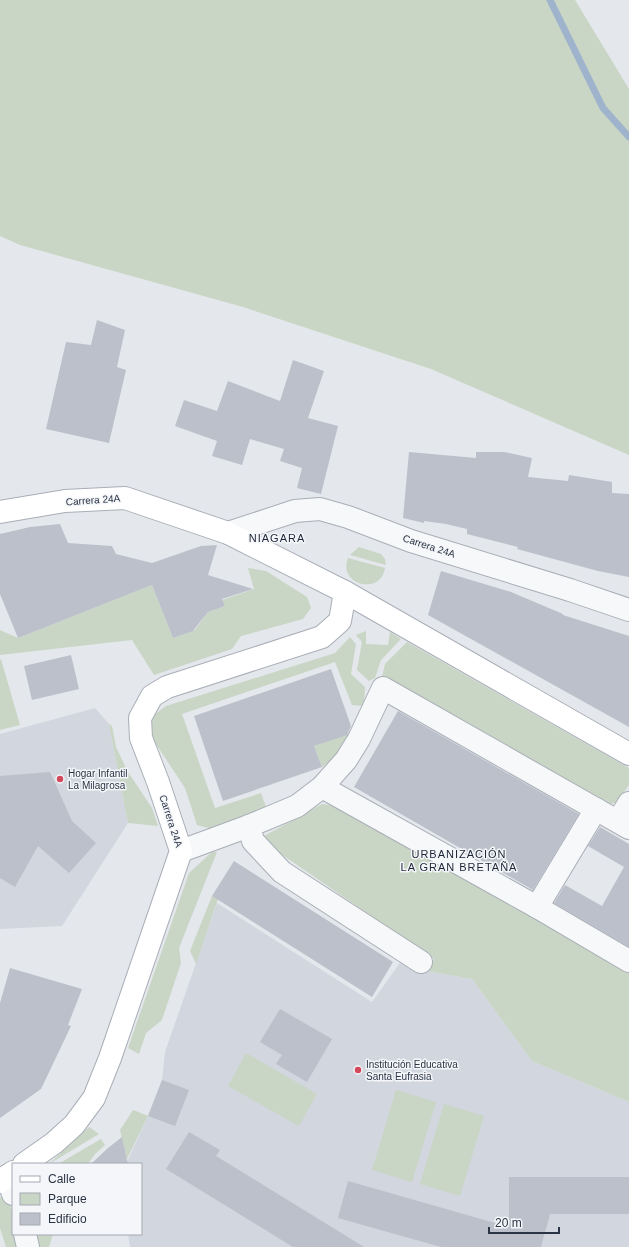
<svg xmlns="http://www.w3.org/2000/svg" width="629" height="1247" font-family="Arial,sans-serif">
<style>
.built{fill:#d2d6de}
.green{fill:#c9d6c5}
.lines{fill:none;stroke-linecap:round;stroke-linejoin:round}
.stream{stroke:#9fb4cc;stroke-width:7}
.building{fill:#bbc0ca}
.street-casing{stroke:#a9aeb7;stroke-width:24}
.secondary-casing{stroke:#a9aeb7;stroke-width:24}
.street{stroke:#f7f8fa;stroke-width:22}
.secondary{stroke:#fff;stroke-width:22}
.poi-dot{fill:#d1495b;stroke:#f4f6f9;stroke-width:1.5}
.labels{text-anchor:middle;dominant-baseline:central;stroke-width:3;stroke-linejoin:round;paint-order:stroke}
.street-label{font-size:10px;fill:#2b3445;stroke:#f4f6f9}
.poi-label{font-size:10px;fill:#2b3445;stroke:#f4f6f9;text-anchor:start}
.neighbourhood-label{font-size:11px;letter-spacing:1px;fill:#1d2536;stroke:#f4f6f9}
</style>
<rect width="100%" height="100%" fill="#e4e7ec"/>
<g class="built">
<path d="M95,708L109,724L128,823L62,926L0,929V734Z"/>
<path d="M217,903L372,1002L402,960L427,971L472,979L532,1061L629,1102V1247H130L128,1234H141V1164H126L148,1116L162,1080L165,1052Z"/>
</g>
<g class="green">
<path d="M0,0H575L629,89V455L431,369L243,307L20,245L0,236Z"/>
<path d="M359,547L381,554L385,559L386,565L350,555Z"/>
<path d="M348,558L385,568C381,596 337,585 348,558Z"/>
<path d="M248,568L266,571L307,597L311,608L303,619L241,636L232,649L154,675L132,640L0,655V630L18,638L152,585L173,638L195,630L208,612L225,606L222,600L254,589Z"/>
<path d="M366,631V644L388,645L390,632L401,639L381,660L375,678L369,681L357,670L362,642L356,635Z"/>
<path d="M350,637L356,644L351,674L365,687L364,706L352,705L335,662L182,714L215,808L261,793L266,807L212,829L197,825L185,788L152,738L151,717L166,706L335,653Z"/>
<path d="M407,642L629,768V785L617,802L609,805L382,677L385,664Z"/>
<path d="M1,659L20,725L0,730V660Z"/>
<path d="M109,724L112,726L116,747L128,772L152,808L158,826L128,823Z"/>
<path d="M353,732L339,755L322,767L314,746Z"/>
<path d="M322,804L347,808L629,972V1102L532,1061L472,979L427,971L434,959L265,843L264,836Z"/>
<path d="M212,852H217L179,948L181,963L162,1020L146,1033L139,1054L128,1048L189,873Z"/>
<path d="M212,896L218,899L196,964L190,951Z"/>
<path d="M246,1053L317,1094L299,1126L228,1086Z"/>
<path d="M396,1090L436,1102L412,1182L372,1170Z"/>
<path d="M444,1104L484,1116L460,1196L420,1184Z"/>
<path d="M133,1110L148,1116L127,1159L120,1130Z"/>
<path d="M89,1127L99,1134L49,1164Z"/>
<path d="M101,1139L105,1145L95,1154L88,1164H58Z"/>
<path d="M7,1193L13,1215V1234H18L21,1247H6L0,1228V1198Z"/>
<path d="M33,1234H53L49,1247H36Z"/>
</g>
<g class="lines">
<path class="stream" d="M550,0L603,108L629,137"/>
</g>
<g class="building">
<path d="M97,320L125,330L117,367L126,370L109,443L46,429L66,342L91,345Z"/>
<path d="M293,360L324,371L308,418L338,426L321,494L297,488L302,468L280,461L284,449L250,439L242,465L212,456L217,441L175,426L184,400L217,411L228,381L280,401Z"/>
<path d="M409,452L476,458V452H504L532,458L528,477L568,481L569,475L612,482V493L629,494V577L598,571L517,549L518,547L467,534V529L446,524L424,521V523L403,518Z"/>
<path d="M60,524L68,543L112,546L116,554L152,563L201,546L217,545L208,575L253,589L222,599L225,606L208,612L193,631L173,638L152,585L18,638L0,594V534L30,527Z"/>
<path d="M441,571L511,592L563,614V615L629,636V727L428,615Z"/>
<path d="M71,655L79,689L32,700L24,666Z"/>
<path d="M331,669L351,726L347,735L314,746L322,767L223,801L194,716Z"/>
<path d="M398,711L579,814L533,890L354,787Z"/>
<path d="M50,772L72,821L96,843L69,873L38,846L15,887L0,878V776Z"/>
<path d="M600,827L629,844V947L554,903L565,885L602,906L624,867L588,846Z"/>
<path d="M234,861L393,962L372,997L212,896Z"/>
<path d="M10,968L82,989L68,1025L71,1026L41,1089L0,1118V1003Z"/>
<path d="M280,1009L332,1039L307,1082L276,1064L282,1055L260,1042Z"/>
<path d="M162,1080L189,1090L175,1126L148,1116Z"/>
<path d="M189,1132L220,1150L216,1156L364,1247H293L166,1169Z"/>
<path d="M122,1137L128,1164H91L108,1148Z"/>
<path d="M509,1177H629V1214H550L541,1247H441L338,1218L348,1181L509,1227Z"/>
</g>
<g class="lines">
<g class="street-casing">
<g id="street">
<path d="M228,533L295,511L320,509L348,517L411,541L570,590L629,610"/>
<path d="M322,787L537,907L629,961"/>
<path d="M618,821L629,803"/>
<path d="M249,826L253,841L282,872L421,962"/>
<path d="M181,851L249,826L297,806L322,787L346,760L359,739L383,688L629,828"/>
<path d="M537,907L596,809"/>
<path d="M7,1176L13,1194"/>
<path d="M25,1234L28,1247"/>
</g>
</g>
<g class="secondary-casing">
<g id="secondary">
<path d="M0,512L65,501L125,498L228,533L345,592L629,754"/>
<path d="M24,1164L54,1143L74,1125L94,1098L110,1058L181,851L158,782L141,738L140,718L152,696L167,687L322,637L340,621L345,592"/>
<path d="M0,1182L13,1172"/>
</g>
</g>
<use href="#street" class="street"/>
<use href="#secondary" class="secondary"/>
</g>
<g class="poi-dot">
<circle cx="60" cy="779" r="4"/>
<circle cx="358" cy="1070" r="4"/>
</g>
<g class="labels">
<g class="street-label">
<text transform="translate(93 500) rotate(-4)">Carrera 24A</text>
<text transform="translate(429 546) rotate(18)">Carrera 24A</text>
<text transform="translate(171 821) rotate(72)">Carrera 24A</text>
</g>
<g class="poi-label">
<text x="68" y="773">Hogar Infantil<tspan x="68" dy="12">La Milagrosa</tspan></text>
<text x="366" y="1064">Institución Educativa<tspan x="366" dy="12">Santa Eufrasia</tspan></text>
</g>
<g class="neighbourhood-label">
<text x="277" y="538">NIAGARA</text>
<text x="459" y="854">URBANIZACIÓN<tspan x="459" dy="13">LA GRAN BRETAÑA</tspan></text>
</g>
</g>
<rect x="12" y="1163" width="130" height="72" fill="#f4f6f9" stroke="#a4a8b1"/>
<rect x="20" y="1176" width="20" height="6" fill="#ffffff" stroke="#a4a8b1"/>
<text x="48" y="1183" font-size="12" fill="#2b3445">Calle</text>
<rect x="20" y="1193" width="20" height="12" fill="#c9d6c5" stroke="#a4a8b1"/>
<text x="48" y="1203" font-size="12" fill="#2b3445">Parque</text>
<rect x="20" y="1213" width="20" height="12" fill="#bbc0ca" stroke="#a4a8b1"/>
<text x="48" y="1223" font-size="12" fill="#2b3445">Edificio</text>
<path d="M489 1227v6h70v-6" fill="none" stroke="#2b3445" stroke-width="2"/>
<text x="495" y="1227" font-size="12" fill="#2b3445" stroke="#f4f6f9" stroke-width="3" paint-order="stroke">20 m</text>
</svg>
